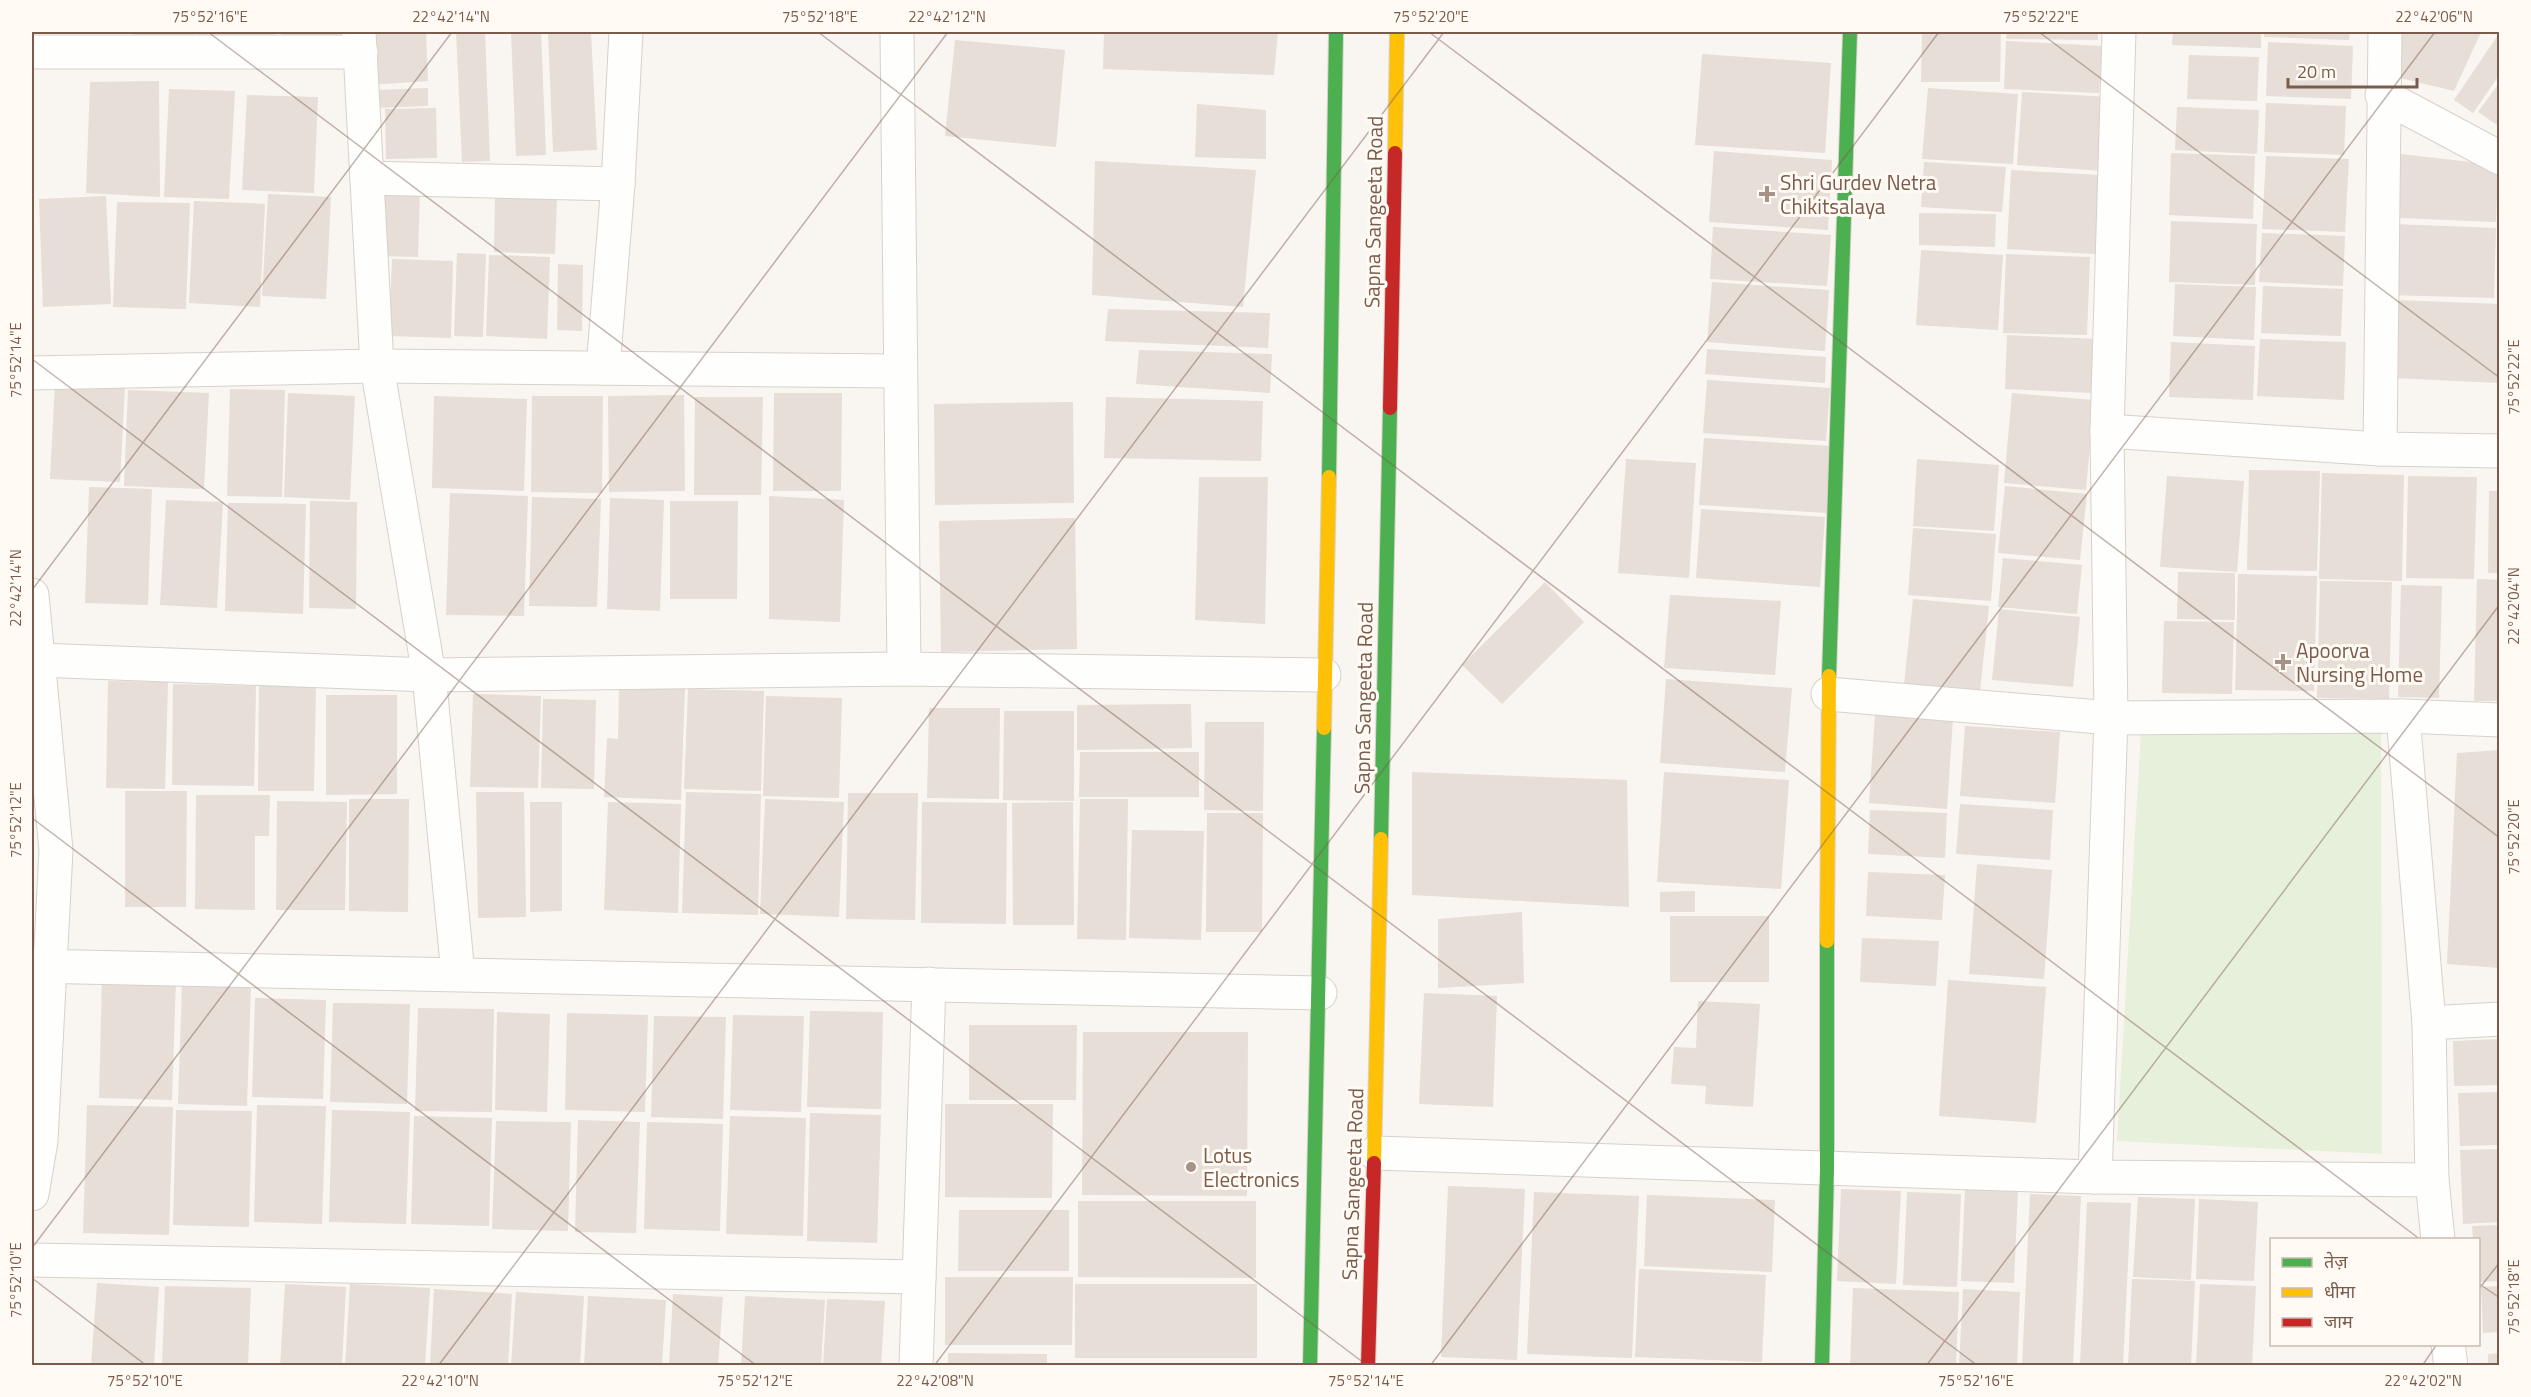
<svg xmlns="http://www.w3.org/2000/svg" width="2531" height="1397" font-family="'Titillium Web','Noto Sans Devanagari',sans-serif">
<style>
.green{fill:#e7f0db}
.building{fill:#e6ded7}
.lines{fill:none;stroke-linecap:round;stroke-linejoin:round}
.street-casing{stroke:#d7d1cb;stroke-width:35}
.fast-casing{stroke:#d9d2cb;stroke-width:16}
.slow-casing{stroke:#d9d2cb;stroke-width:16}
.jam-casing{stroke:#d9d2cb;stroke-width:16}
.street{stroke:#fefefd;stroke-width:33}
.fast{stroke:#4caf50;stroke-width:14}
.slow{stroke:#ffc107;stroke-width:14}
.jam{stroke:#c62828;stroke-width:14}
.ticks{fill:none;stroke:#7a5c4d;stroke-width:1.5;stroke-opacity:0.45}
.poi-dot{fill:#a69286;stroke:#fffaf3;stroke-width:2}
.labels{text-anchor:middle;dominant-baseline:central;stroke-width:6;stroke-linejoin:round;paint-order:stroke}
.poi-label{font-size:21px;fill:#7a5c4d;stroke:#fffaf3;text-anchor:start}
.street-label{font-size:21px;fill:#7a5c4d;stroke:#fffaf3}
.neatline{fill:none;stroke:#7a5c4d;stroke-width:2}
.ticks-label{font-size:15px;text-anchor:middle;fill:#7a5c4d}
</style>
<rect width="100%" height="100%" fill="#f9f5f0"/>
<path class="green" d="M2381,729L2382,1154L2117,1141L2141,732Z"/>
<g class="building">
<rect x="133" y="32" width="61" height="8"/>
<path d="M196,32H275V36L196,37Z"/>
<path d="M282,32H347V44L282,47Z"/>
<path d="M366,32H426L428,81L369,85Z"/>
<path d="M456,32H485L490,161L462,162Z"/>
<path d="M511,32H541L546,155L516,156Z"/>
<path d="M548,32H591L597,150L553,152Z"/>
<path d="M1104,32H1278L1274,75L1103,69Z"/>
<path d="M1922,32H2001L2000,82H1921Z"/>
<path d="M2007,32H2098V40L2006,39Z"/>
<path d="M2173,32H2261V48L2172,45Z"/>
<path d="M2264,32H2350L2349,40L2264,37Z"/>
<path d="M2402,32H2481L2454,91L2392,76Z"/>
<path d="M2500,32V74L2473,113L2454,100Z"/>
<path d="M955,40L1065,50L1056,147L945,136Z"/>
<path d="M2006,41L2102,46L2099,93L2004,89Z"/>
<path d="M2268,42L2353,46L2351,99L2266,96Z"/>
<path d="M1702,54L1831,63L1825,153L1695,145Z"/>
<path d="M2189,55L2259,57L2257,101L2187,99Z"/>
<path d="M159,81L160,197L86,193L90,82Z"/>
<path d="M2500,82V127L2478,112Z"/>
<path d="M428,88V106L375,108L374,90Z"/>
<path d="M1928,88L2018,94L2013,164L1922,159Z"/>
<path d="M169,89L235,91L229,199L164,197Z"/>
<path d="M2022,92L2109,97L2103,171L2017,165Z"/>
<path d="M247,95L318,97L314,193L242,190Z"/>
<path d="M2266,103L2346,106L2344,155L2264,152Z"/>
<path d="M1197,104L1266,110V159L1195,157Z"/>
<path d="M2177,107L2259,110L2257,154L2175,150Z"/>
<path d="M436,108L437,158L386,159L385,109Z"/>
<path d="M1714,151L1832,160L1828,230L1709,222Z"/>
<path d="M2171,153L2255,156L2253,219L2169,215Z"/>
<path d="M2400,154L2498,165L2496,222L2400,218Z"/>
<path d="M2266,156L2349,159L2345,232L2262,229Z"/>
<path d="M1095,161L1256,170L1243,307L1092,295Z"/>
<path d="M1924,162L2006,167L2002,212L1921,207Z"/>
<path d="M2011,170L2100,175L2095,254L2007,249Z"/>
<path d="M381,190L420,191L418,257L379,256Z"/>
<path d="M268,194L331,197L326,299L262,296Z"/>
<path d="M106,196L111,304L43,307L39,199Z"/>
<path d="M495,197L557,198L555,254L494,252Z"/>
<path d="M194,201L265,204L260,307L189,303Z"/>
<path d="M117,202L190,203L186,309L113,307Z"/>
<path d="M1919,213L1996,214L1995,247L1919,245Z"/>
<path d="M2171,221L2257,224L2255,285L2169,282Z"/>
<path d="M2393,224L2496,228L2494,298L2390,295Z"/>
<path d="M1713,227L1831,235L1827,286L1710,279Z"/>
<path d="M2262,233L2345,236L2343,286L2259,282Z"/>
<path d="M1921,250L2003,255L1998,330L1916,325Z"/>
<path d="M457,253L486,254L483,337L454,336Z"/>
<path d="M2006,254L2090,257L2087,335L2003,333Z"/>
<path d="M489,255L550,257L547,339L486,336Z"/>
<path d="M392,259L453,261L451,338L389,336Z"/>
<path d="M558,264L583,265L582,331L557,330Z"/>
<path d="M1712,282L1829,290L1825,351L1707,342Z"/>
<path d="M2175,284L2256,287L2254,340L2173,336Z"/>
<path d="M2263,286L2343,289L2341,336L2261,333Z"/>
<path d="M2396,300L2500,304V383L2392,378Z"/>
<path d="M1108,309L1270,313L1268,348L1105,341Z"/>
<path d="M2007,335L2097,339L2094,393L2005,389Z"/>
<path d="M2260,339L2346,342L2344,400L2257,396Z"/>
<path d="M2171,342L2255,346L2253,400L2169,397Z"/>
<path d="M1707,349L1826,357L1825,383L1705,374Z"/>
<path d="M1139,350L1272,354L1270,393L1136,384Z"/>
<path d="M1707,380L1830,388L1826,441L1703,433Z"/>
<path d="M55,383L125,387L120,482L50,479Z"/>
<path d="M230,389L285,390L282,497L227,496Z"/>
<path d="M128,390L209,393L204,489L124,486Z"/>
<path d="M288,393L355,396L350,500L284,497Z"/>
<path d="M774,393H842L841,491H773Z"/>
<path d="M2012,393L2094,400L2086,490L2004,483Z"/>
<path d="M684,395L685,491L609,492L608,396Z"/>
<path d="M434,396L527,399L524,491L432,488Z"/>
<path d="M532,396H603L602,493L531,492Z"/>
<path d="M695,397H763L761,495H694Z"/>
<path d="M1106,397L1263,401L1261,461L1104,458Z"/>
<path d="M1073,402L1074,503L935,505L934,404Z"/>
<path d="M1704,438L1832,446L1827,513L1699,505Z"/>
<path d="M1626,459L1696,463L1689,578L1618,573Z"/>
<path d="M1917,459L1999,465L1994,531L1913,526Z"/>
<path d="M2249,470L2320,471L2317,571L2247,570Z"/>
<path d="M2322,473L2404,475L2402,581L2319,579Z"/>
<path d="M2167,476L2244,481L2237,572L2160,567Z"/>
<path d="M2408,476L2477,477L2474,579L2406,578Z"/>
<path d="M1199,477H1268L1265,624L1195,620Z"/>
<path d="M2005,486L2087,494L2080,560L1998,553Z"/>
<path d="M89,487L152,489L148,605L85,603Z"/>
<path d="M2489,491H2500V573H2488Z"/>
<path d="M450,493L528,496L524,616L446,615Z"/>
<path d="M769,496L844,500L840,622L769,619Z"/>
<path d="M532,497L601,499L597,607L529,606Z"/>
<path d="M610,498L664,500L660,611L607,609Z"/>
<path d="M166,500L223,502L217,608L160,605Z"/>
<path d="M310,501L357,502L356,609L309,608Z"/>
<path d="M670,501H738L737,599H670Z"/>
<path d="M228,503L306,504L303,614L225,611Z"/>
<path d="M1701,509L1825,517L1820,587L1696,578Z"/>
<path d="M1075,518L1077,649L941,652L939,521Z"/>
<path d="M1913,528L1996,534L1991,601L1908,595Z"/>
<path d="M2003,558L2082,565L2077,614L1998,607Z"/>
<path d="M2178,572L2235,573V620L2177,619Z"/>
<path d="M2238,574L2317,576L2314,691L2235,690Z"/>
<path d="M2477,579L2500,580V701H2474Z"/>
<path d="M2320,581L2392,582L2389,699L2317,698Z"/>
<path d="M1545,582L1584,622L1502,704L1462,665Z"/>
<path d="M2401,585L2442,586L2439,698L2398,697Z"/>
<path d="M1670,595L1781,601L1775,675L1664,668Z"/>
<path d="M1913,599L1989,606L1980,692L1904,685Z"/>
<path d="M1999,609L2080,617L2073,687L1992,680Z"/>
<path d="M2164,621L2234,622L2232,694L2162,693Z"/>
<path d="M1666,679L1792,688L1785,772L1660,763Z"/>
<path d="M108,681L168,682L165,789L106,788Z"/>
<path d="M173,684L256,686L254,786L172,785Z"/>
<path d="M259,686H316L314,791H258Z"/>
<path d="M619,687L685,689L681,800L604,797L607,738L618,739Z"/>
<path d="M688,689L764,691L761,791L684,789Z"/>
<path d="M473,694L541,696L538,788L470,787Z"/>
<path d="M326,695H397V794L326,795Z"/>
<path d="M766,696L842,698L839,798L763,796Z"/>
<path d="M543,699L596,700L594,789L541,788Z"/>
<path d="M1191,704L1192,748L1077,750V705Z"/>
<path d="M929,708H1000L999,799L927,798Z"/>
<path d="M1004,711H1074V801L1003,800Z"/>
<path d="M1875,714L1953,718L1947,809L1869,803Z"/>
<path d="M1205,722H1264L1263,811L1204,810Z"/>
<path d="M1965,726L2060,732L2055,803L1960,796Z"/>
<path d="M2500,750V968L2447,964L2457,753Z"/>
<path d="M1080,752H1199V797H1079Z"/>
<path d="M1412,772L1627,780L1629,907L1412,895Z"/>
<path d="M1664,772L1789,780L1781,889L1657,882Z"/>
<path d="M125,791H187L186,907H125Z"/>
<path d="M476,792H524L526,917L478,918Z"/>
<path d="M686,792L761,794L758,915L682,913Z"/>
<path d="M848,793H918L915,920L846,919Z"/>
<path d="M196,795H270L269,836H255V910L195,909Z"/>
<path d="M349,799H409L408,912L349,911Z"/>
<path d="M765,799L844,802L839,917L760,914Z"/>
<path d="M1080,799H1128L1126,940L1077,939Z"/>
<path d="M277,801L347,802L345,910H276Z"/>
<path d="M530,802H562V911L530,912Z"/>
<path d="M608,802L681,804L678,913L604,910Z"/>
<path d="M922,802L1007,803L1006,924L921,923Z"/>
<path d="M1073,802L1074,925H1013L1012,803Z"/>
<path d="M1960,804L2053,810L2050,860L1956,854Z"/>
<path d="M1870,810L1947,813L1945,858L1868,854Z"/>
<path d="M1207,813H1263L1262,932H1206Z"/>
<path d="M1132,830L1204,831L1201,940L1129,938Z"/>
<path d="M1977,864L2052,870L2044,979L1969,974Z"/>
<path d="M1868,872L1945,875L1942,920L1866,916Z"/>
<path d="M1695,891V912H1660V892Z"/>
<path d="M1522,912L1524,983L1438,988V919Z"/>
<rect x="1670" y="916" width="99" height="66"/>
<path d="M1862,938L1939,941L1936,986L1860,982Z"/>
<path d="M102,976L176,978L172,1100L99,1098Z"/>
<path d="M1948,980L2046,987L2036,1123L1939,1116Z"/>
<path d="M182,984L251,985L247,1106L178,1104Z"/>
<path d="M1424,993L1497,996L1493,1107L1419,1104Z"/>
<path d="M255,998L326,1000L323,1099L252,1097Z"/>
<path d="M1698,1001L1760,1004L1753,1107L1705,1104L1706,1086L1671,1084L1674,1047L1696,1048Z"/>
<path d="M333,1003L410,1004L407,1104L330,1102Z"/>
<path d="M418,1008L494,1009L492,1112L415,1111Z"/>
<path d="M810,1011L883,1012L881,1109L807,1107Z"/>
<path d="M497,1012L550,1014L547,1112L495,1110Z"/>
<path d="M567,1013L648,1015L645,1112L565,1110Z"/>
<path d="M733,1015L804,1016L801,1112L730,1110Z"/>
<path d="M654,1016L726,1017L723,1119L651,1117Z"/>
<path d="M969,1025H1077L1076,1100H969Z"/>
<path d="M1083,1032H1248L1247,1196L1082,1195Z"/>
<path d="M2500,1039V1085L2454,1086L2453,1041Z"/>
<path d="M2500,1092V1145L2460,1146L2458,1093Z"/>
<path d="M945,1104H1053L1052,1198L945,1197Z"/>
<path d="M87,1105L173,1107L169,1235L83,1233Z"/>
<path d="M257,1105L326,1106L322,1224L254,1222Z"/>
<path d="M176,1110L252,1111L249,1227L173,1225Z"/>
<path d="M332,1110L410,1112L406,1224L329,1222Z"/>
<path d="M810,1113L881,1115L877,1243L807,1241Z"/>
<path d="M414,1116L492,1118L489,1226L411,1224Z"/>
<path d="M730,1116L806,1118L803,1236L726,1234Z"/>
<path d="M578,1120L640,1122L636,1233L575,1232Z"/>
<path d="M496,1121L571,1122L568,1231L492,1229Z"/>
<path d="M647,1122L723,1124L720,1231L644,1229Z"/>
<path d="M2500,1149V1222L2463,1224L2460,1150Z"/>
<path d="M1448,1186L1525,1189L1517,1360L1441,1357Z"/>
<path d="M1965,1188L2018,1190L2014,1283L1961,1281Z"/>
<path d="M1841,1189L1901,1191L1896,1284L1837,1281Z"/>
<path d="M1534,1192L1639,1196L1632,1358L1527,1354Z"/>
<path d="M1907,1192L1961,1194L1957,1287L1903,1285Z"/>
<path d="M2030,1194L2081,1196L2073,1366H2022Z"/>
<path d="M1647,1195L1775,1200L1772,1272L1644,1266Z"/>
<path d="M2138,1197L2195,1199L2191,1280L2133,1277Z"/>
<path d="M2199,1199L2258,1202L2254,1281L2196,1279Z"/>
<path d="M1078,1201H1256V1278L1078,1277Z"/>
<path d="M2087,1202L2131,1203L2123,1366H2080Z"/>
<path d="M959,1210H1069V1271H958Z"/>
<path d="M2500,1225V1281L2478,1282V1240H2473L2472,1226Z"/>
<path d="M1639,1269L1766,1275L1762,1362L1635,1357Z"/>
<path d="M945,1277H1073L1072,1345H945Z"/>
<path d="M2132,1279L2195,1281L2191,1366H2128Z"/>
<path d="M97,1283L159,1287L154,1366H91Z"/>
<path d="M285,1284L346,1287L342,1366H280Z"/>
<path d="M350,1284L430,1288L425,1366H345Z"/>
<rect x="1075" y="1284" width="182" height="74"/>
<path d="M2200,1284L2256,1286L2252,1366H2196Z"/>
<path d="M165,1286L251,1288L248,1366H162Z"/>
<path d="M2500,1286V1332L2483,1333L2481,1287Z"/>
<path d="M1853,1288L1959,1292L1956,1366H1850Z"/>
<path d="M434,1289L512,1294L508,1366H430Z"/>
<path d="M1963,1289L2020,1292L2017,1366H1959Z"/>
<path d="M516,1292L584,1296L580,1366H511Z"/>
<path d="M673,1294L723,1297L718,1366H669Z"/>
<path d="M588,1296L666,1300L662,1366H584Z"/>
<path d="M745,1296L825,1300L821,1366H741Z"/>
<path d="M827,1299L885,1301L881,1366H823Z"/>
<path d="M948,1353L1047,1354V1366H948Z"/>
<path d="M2500,1353V1366H2488V1354Z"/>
</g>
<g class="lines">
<g class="street-casing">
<g id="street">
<path d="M359,32L377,366L429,675L458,974"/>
<path d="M897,32L904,669"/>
<path d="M32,52H361"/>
<path d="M2382,95L2500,158"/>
<path d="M367,178L618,184L626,32"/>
<path d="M603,368L618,184"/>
<path d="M32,373L377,366L899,371"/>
<path d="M2107,431L2380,449L2500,451"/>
<path d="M2380,449L2385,32"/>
<path d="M32,595L56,850L41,1141L32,1194"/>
<path d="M38,660L429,675L904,669L1324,675"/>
<path d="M1828,694L2111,718L2403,716L2500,720"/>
<path d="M2403,716L2429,1023L2432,1180L2438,1240"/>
<path d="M32,966L1320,993"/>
<path d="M2429,1023L2500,1019"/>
<path d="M1375,1153L2095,1177L2432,1180"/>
<path d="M2095,1177L2111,718L2107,431L2119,32"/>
<path d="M32,1260L919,1277"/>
<path d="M2448,1344L2451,1366"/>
<path d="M916,1366L929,984"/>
</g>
</g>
<g class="fast-casing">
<g id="fast">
<path d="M1329,477L1336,32"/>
<path d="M1829,676L1850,32"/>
<path d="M1381,839L1390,408"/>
<path d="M1310,1366L1324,728"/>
<path d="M1822,1366L1827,1169V941"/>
</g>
</g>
<g class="slow-casing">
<g id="slow">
<path d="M1395,153L1397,32"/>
<path d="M1324,728L1329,477"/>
<path d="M1827,941L1829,676"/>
<path d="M1374,1163L1381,839"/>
</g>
</g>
<g class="jam-casing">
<g id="jam">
<path d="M1390,408L1395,153"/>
<path d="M1368,1366L1374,1163"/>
</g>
</g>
<use href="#street" class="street"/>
<use href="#fast" class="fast"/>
<use href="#slow" class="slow"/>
<use href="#jam" class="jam"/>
</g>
<path class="ticks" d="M208,32L1978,1366M818,32L2421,1240M1429,32L2500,838M2039,32L2500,378M32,359L1368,1366M32,590L452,32M32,818L757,1366M32,1248L948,32M32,1278L147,1366M2478,1283L2500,1298M2478,1290L2500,1262M438,1366L1444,32M934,1366L1939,32M1430,1366L2435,32M1926,1366L2500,604M2422,1366L2437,1344"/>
<g class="poi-dot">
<path d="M1764 185h6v6h6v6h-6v6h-6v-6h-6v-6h6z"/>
<path d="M2280 653h6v6h6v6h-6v6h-6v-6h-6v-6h6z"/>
<circle cx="1191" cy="1167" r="6"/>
</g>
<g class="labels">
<g class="poi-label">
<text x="1780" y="182">Shri Gurdev Netra<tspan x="1780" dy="24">Chikitsalaya</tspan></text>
<text x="2296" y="650">Apoorva<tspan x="2296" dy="24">Nursing Home</tspan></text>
<text x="1203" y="1155">Lotus<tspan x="1203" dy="24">Electronics</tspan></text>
</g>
<g class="street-label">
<text transform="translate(1373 212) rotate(-89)">Sapna Sangeeta Road</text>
<text transform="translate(1363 698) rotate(-89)">Sapna Sangeeta Road</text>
<text transform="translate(1352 1184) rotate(-88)">Sapna Sangeeta Road</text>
</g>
</g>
<rect width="2531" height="1397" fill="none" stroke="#fffaf3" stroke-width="66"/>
<rect x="2270" y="1238" width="210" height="108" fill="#fffaf3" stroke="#cabbb1" stroke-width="1.5"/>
<rect x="2282" y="1258" width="30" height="9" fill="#4caf50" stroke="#cabbb1" stroke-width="1.5"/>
<text x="2324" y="1268" font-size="18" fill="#7a5c4d">तेज़</text>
<rect x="2282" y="1288" width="30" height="9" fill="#ffc107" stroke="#cabbb1" stroke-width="1.5"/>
<text x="2324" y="1298" font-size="18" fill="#7a5c4d">धीमा</text>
<rect x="2282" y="1318" width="30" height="9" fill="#c62828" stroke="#cabbb1" stroke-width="1.5"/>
<text x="2324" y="1328" font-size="18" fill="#7a5c4d">जाम</text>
<path d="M2288 78v9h129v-9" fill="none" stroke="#7a5c4d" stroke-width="3"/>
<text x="2297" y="78" font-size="18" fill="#7a5c4d" stroke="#fffaf3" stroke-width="4.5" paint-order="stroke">20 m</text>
<rect x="33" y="33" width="2465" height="1331" class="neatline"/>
<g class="ticks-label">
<text x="210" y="22">75°52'16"E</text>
<text x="451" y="22">22°42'14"N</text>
<text x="820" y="22">75°52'18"E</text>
<text x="947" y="22">22°42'12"N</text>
<text x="1431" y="22">75°52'20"E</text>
<text x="2041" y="22">75°52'22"E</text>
<text x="2434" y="22">22°42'06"N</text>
<text transform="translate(16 360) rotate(-90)" y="5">75°52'14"E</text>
<text transform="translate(2514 377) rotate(-90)" y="5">75°52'22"E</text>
<text transform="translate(16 588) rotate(-90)" y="5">22°42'14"N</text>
<text transform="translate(2514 606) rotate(-90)" y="5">22°42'04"N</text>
<text transform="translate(16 820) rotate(-90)" y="5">75°52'12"E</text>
<text transform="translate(2514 837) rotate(-90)" y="5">75°52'20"E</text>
<text transform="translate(16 1280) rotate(-90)" y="5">75°52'10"E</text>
<text transform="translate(2514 1297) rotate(-90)" y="5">75°52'18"E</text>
<text x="145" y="1386">75°52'10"E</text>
<text x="440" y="1386">22°42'10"N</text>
<text x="755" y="1386">75°52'12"E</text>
<text x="935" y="1386">22°42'08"N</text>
<text x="1366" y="1386">75°52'14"E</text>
<text x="1976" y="1386">75°52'16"E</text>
<text x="2423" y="1386">22°42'02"N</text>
</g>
</svg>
